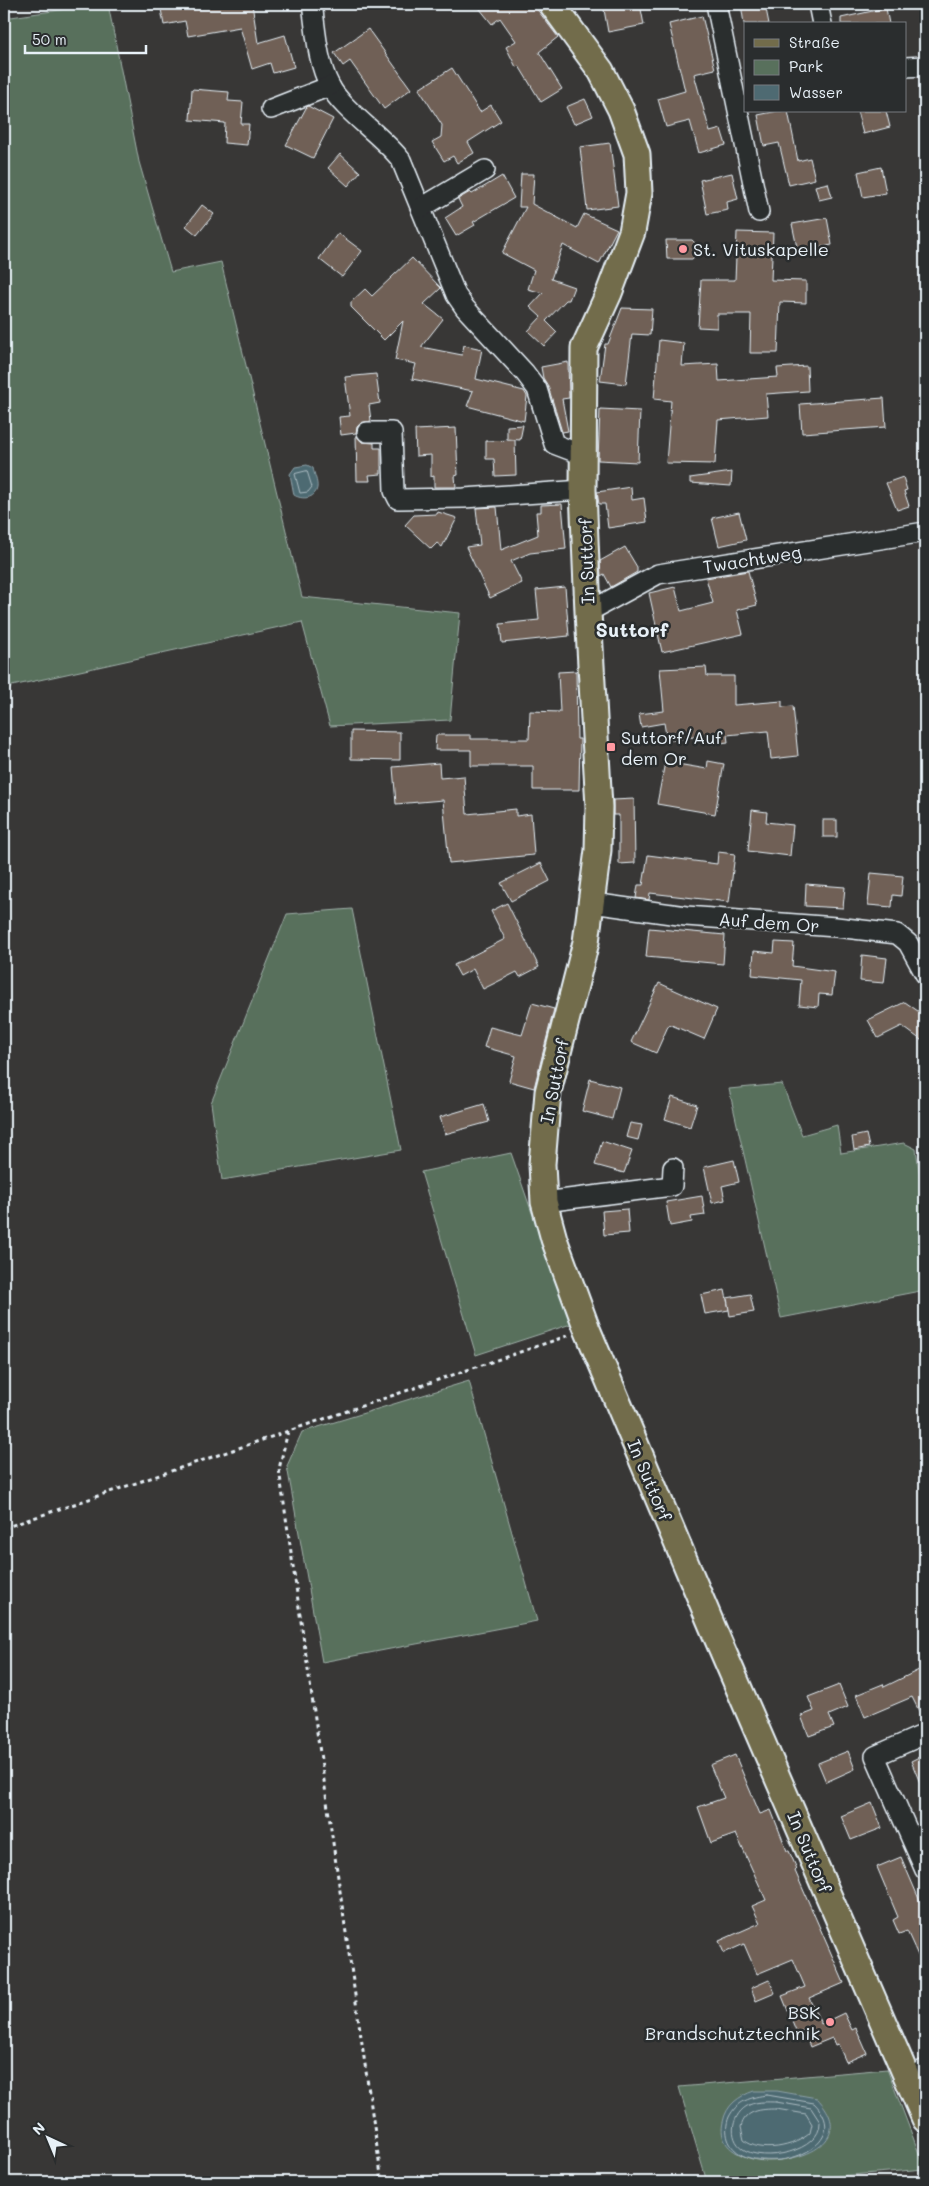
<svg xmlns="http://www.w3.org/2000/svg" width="929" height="2186" font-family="Mali,sans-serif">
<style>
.green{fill:#58705c;stroke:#a0b0aa}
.water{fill:#4e6a72;stroke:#8ca0a8}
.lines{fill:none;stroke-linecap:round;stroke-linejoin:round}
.shore{stroke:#aabbc2;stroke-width:1}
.building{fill:#6f6156;stroke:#e8f1f8}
.minor-casing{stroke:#e8f1f8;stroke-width:22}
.major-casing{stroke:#e8f1f8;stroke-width:29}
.path{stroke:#e8f1f8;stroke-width:3;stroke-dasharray:4 4;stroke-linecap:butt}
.minor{stroke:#2a2d2e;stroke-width:19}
.major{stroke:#726c4b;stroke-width:25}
.poi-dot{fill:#ff9aa2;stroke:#2a2d2e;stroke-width:2}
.labels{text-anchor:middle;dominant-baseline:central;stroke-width:5;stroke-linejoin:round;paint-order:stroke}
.poi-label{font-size:18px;fill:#e8f1f8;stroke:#2a2d2e;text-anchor:start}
.street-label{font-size:18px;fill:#e8f1f8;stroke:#2a2d2e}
.quarter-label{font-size:20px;font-weight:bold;fill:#e8f1f8;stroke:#2a2d2e}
</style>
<rect width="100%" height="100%" fill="#383736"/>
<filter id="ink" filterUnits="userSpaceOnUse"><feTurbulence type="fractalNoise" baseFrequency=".02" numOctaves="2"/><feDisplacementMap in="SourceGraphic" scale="10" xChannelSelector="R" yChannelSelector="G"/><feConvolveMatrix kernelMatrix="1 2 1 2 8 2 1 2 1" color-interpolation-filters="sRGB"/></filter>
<g filter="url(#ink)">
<g class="green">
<path d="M101,4H108L139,162L171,272L221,262L302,597L460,613L450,720L330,726L302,622L12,686L4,696V18Z"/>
<path d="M352,909L401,1150L222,1180L211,1103L287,914Z"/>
<path d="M782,1084L802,1135L837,1125L841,1153L904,1143L916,1149L925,1210V1290L781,1318L729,1089Z"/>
<path d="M511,1153L571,1324L476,1355L421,1172Z"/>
<path d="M469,1381L537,1621L322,1662L287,1466L302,1432Z"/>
<path d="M887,2069L925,2169L765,2182H707L679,2087Z"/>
</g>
<g class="water">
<path d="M307,465L313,468C314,474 318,482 317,488C315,499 302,500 294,495L290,474L295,467Z"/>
<path d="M754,2091H777L817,2098C881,2164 708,2186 723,2122C726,2105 739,2096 754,2091Z"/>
</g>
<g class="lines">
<g class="shore">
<path d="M307,471L312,487L308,492L300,493L295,474Z"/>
<path d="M767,2095L814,2103C863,2152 744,2185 728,2139C726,2132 726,2124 729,2117C737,2101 751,2097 767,2095Z"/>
<path d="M776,2102L811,2108L820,2122C821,2152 763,2163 743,2149C727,2138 732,2113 749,2105C758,2101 768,2102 776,2102Z"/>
<path d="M776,2109L806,2114L812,2124L810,2133C795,2147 760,2154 744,2140L741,2127C745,2110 761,2109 776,2109Z"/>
</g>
</g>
<g class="building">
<path d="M160,4H180L181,6L194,4H252L258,43L285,35L294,67L273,73L270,63L252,69L240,27L188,36L185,21L164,25Z"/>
<path d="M476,4H533L558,37L539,52L562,89L541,102L519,66L516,67L506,47L516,41L500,18L492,24Z"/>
<path d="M603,4H640L644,25L608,32Z"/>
<path d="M741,4H765L769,24H744Z"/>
<path d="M886,8L889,24H841V18Z"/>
<path d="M702,16L715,69L694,74L710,132L721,129L726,145L699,153L690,121L666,127L658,99L685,91L669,24Z"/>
<path d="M368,29L411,89L384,109L350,61L343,66L334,53Z"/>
<path d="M452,68L480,112L491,105L501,121L468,142L474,153L457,163L453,156L444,161L432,142L441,137L442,125L419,89Z"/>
<path d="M192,89L229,92L228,101L243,102L241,124H249L247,145L224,143L225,123L190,120Z"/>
<path d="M585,99L593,116L574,124L566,107Z"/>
<path d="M308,106L333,119L313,158L286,145L306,108Z"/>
<path d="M778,111H788L798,161L810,158L815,179L789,185L779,143L764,146L758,115Z"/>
<path d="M857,111H886L890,127L863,134Z"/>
<path d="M610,143L618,206L587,210L580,147Z"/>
<path d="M340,154L360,172L348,186L328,168Z"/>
<path d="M881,167L886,193L863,197L858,172Z"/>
<path d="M732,173L738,199L727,202L728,210L707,214L700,180Z"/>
<path d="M521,174H534L532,204L577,228L584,214L617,229L599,264L563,245L551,279L574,287L569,300H566L546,321L557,332L544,346L528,331L541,317L530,307L543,293L528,289L534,270L502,253L526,207H519Z"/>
<path d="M502,176L514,198L473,222L475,225L456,236L445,218L462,207L458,199L470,192L472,194Z"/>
<path d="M828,183L832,197L819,200L815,186Z"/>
<path d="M202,205L214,214L197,235L186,226Z"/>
<path d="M827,218L832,245L798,252L792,224Z"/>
<path d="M737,232L773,233L771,280L806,281V303L780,302L778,353H750L751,314H717V328L698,327L701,280H735Z"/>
<path d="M338,233L362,251L342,277L319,259Z"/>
<path d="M666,240H692L699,247L697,254L692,259H667Z"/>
<path d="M412,258L441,288L424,304L443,319L421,347L462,355L464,345L482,349L476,379L524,391L527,396L524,421L467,406L473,391L412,379L416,364L395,360L403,321L384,340L351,307V302L365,289L372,296Z"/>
<path d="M622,308L652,309L650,335L632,334L626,384L600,381L605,344H608Z"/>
<path d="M659,340L684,343L682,366L718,364L719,381L778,377L777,368L807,366L808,391L766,394L768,416L718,420L715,464L666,463L671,401L654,399Z"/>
<path d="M568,362L569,398L562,399L568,431L562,432L548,386L543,378L541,367Z"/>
<path d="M376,374L380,403L369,405L371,421L361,423L357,427L356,433L341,435L339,417L350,416L345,377Z"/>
<path d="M884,398L886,427L802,433L800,404Z"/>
<path d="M600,409L640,411L638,462L598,460Z"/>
<path d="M523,425L520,440L507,439V426Z"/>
<path d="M456,428L458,475L455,476L456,487H434V476L431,477V455L416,456L415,430Z"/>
<path d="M356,435L362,442L374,443V448H381V474L369,475L370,481H357Z"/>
<path d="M515,440L516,475L495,476L494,459H486V441Z"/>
<path d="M732,472L731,486L690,483V478Z"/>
<path d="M903,477L907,490L904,491L909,506L897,510L886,483Z"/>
<path d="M631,487L632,500L644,498L647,522L608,528L605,504H599L597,492Z"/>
<path d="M562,504L566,549L530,553L511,561L522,583L490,598L466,547L480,545L476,508L497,507L501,550L538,535L536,512H541V505Z"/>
<path d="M438,512L457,518L442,547L437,543L431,549L405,525L414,515L437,514Z"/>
<path d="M739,512L746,540L719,546L712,518Z"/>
<path d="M625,547L637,567V572L611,587L604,574L601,576L600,561Z"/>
<path d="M748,571L757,605L737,610L743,634L662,652L649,593L675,587L681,611L713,603L706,578Z"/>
<path d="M565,587L569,636L502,643L500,624L539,620L536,590Z"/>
<path d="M706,667L707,676H734V705L782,701V707L793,706L798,756L771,759L768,731L727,735L728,742L711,744L713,734L667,741L664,723L641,727L639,714L664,711L660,669Z"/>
<path d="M576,671L577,739H580L579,790H533V766H471V750H435L436,735H471V739H529L530,711L560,712L558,672Z"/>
<path d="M351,731L400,732V760L351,759Z"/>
<path d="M708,761L724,764L715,814L657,804L665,762L707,769Z"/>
<path d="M439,763L440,778L464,776L467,814L516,809V816L531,814L534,855L449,863L443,800L396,804L393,767Z"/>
<path d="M634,799L635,863L619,864V815H613V800Z"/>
<path d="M752,810L767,812L766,822L793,825L790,856L748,851Z"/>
<rect x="823" y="820" width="14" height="17"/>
<path d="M718,852L735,854L729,902L650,893L649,900L636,898L638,885H643L648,855L717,864Z"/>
<path d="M541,863L550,881L511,901L501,883Z"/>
<path d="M871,873L903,876L901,896L893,895L892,907L868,905Z"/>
<path d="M806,884L845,887L843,908L805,906Z"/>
<path d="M507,903L539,967L520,977L517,972L483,989L473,969L460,976L454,965L505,939L491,911Z"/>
<path d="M649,928L725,935L723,964L646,957Z"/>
<path d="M775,942L794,943L792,966L835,972L832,995L819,994L818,1007L799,1005L801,980L752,975L754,951L774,953Z"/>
<path d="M862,955L887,958L884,983L860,981Z"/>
<path d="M659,983L717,1009L704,1039L669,1024L656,1053L631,1042Z"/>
<path d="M905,1002L925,1016V1043L902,1026L878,1038L868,1020Z"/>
<path d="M532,1003L554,1009L534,1088L509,1081L516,1056L484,1047L490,1027L522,1035Z"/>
<path d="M590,1079L620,1087L612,1119L582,1111Z"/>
<path d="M672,1097L697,1105L690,1127L665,1119Z"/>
<path d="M484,1104L489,1122L445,1134L440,1117Z"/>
<path d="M630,1123L642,1125L638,1140L626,1137Z"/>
<path d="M866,1134L869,1147L854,1150L852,1137Z"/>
<path d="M602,1141L632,1151L624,1173L595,1165Z"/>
<path d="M734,1160L739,1182L722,1186L725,1200L712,1203L704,1167Z"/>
<path d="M702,1196L705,1215L691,1217L692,1222L670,1226L666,1202Z"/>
<path d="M627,1209L629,1233L604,1235L602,1211Z"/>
<path d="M725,1290L729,1310L705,1314L701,1295Z"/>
<path d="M750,1294L754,1312L730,1316L727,1298Z"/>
<path d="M925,1667V1723L912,1697L865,1717L856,1695L883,1684L884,1687Z"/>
<path d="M839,1685L848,1707L829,1715L834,1727L809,1736L801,1716L814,1711L808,1697Z"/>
<path d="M848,1751L855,1769L826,1782L818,1763Z"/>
<path d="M925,1754V1795L911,1761Z"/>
<path d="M735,1755L760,1814L771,1810L787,1851H789L797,1869L795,1871L844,1983L809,1998L821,2024L844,2013L852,2030L856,2028L867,2053L846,2062L838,2044L835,2045L832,2038L810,2047L803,2030L797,2033L782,1996L805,1987L793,1959L757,1974L744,1944L724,1953L719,1941L760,1923L752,1906L766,1900L736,1834L711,1843L698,1807L724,1798L710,1765Z"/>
<path d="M872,1803L882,1828L851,1840L841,1816Z"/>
<path d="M901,1857L925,1913V1971L907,1931L899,1934L893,1920L898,1917L877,1867Z"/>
<path d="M769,1980L775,1993L756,2001L751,1988Z"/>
</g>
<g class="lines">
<g class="minor-casing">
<g id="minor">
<path d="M312,4C316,30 317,62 330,86C342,110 383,136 401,160L456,295L465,308L525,373L537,389L554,444L583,455"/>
<path d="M716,4L759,212"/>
<path d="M818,4L822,24"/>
<path d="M905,67L925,66"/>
<path d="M271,109L330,86"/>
<path d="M421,208L485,170"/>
<path d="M367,432H392L394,491L398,499L464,498L583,490"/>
<path d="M588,612L658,574L925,532"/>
<path d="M592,903L686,916L836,927L897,934L908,943L925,974"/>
<path d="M544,1202L672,1186L673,1168"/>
<path d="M925,1734L875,1756L925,1870"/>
<path d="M908,2079L925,2069"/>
</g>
</g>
<g class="major-casing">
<path id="major" d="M552,4L601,71L621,110L637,154L639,193L632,232L609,293L584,348L583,490L588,612L599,807L598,850L586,942L548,1092L542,1164L544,1202L554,1239L587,1329L715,1633L925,2119"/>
</g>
<g class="path">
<path d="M288,1431L279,1469L382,2182"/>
<path d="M4,1528L570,1335"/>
</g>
<use href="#minor" class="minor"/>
<use href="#major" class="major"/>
</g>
</g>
<g class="poi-dot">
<circle cx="683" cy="249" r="5"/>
<rect x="606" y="742" width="10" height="10" rx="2.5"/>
<circle cx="830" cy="2022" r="5"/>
</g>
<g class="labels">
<g class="poi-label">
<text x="693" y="249">St. Vituskapelle</text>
<text x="621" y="737">Suttorf/Auf<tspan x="621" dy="21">dem Or</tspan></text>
<text x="820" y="2012" text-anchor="end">BSK<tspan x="820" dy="21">Brandschutztechnik</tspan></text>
</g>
<g class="street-label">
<text transform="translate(752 559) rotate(-9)">Twachtweg</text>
<text transform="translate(586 561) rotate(-92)">In Suttorf</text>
<text transform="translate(769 922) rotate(4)">Auf dem Or</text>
<text transform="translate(554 1081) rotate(-79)">In Suttorf</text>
<text transform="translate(650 1480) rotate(67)">In Suttorf</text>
<text transform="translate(810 1852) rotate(67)">In Suttorf</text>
</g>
<g class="quarter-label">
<text x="632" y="629">Suttorf</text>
</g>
</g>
<rect width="929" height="2186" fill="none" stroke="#2a2d2e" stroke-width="20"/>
<rect x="10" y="10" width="909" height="2166" fill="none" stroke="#e8f1f8" stroke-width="2" filter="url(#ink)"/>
<rect x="744" y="22" width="162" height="90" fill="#2a2d2e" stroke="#767b7f"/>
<rect x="754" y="39" width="25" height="8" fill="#726c4b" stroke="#767b7f"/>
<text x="789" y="48" font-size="15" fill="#e8f1f8">Straße</text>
<rect x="754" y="60" width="25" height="15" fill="#58705c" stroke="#767b7f"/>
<text x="789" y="72" font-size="15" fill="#e8f1f8">Park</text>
<rect x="754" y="85" width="25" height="15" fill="#4e6a72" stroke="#767b7f"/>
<text x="789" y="98" font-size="15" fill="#e8f1f8">Wasser</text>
<g transform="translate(48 2138) rotate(316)" stroke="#2a2d2e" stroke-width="4" paint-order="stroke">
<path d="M0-4L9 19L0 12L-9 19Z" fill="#e8f1f8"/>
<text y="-8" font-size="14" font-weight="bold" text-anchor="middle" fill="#e8f1f8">N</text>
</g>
<path d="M25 45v8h121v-8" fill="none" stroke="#e8f1f8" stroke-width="2.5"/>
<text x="32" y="45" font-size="15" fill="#e8f1f8" stroke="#2a2d2e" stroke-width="4" paint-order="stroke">50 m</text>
</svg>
